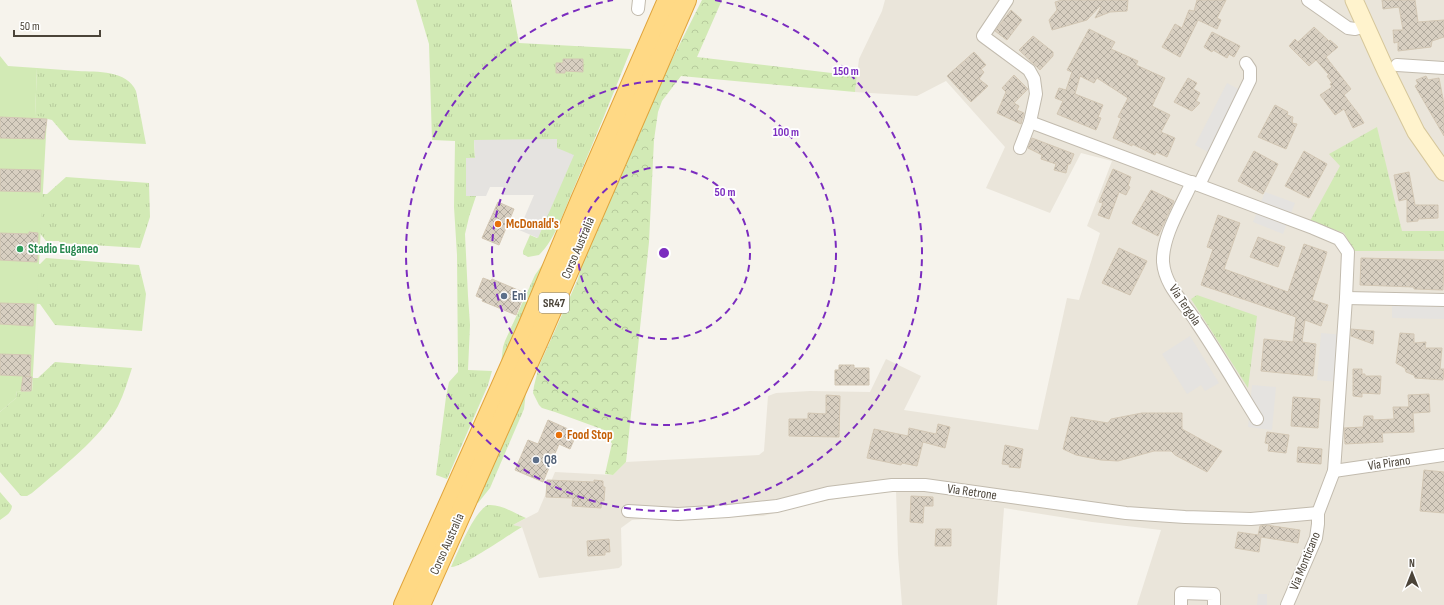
<svg xmlns="http://www.w3.org/2000/svg" width="1444" height="605" font-family="'Sofia Sans Condensed',sans-serif">
<style>
.residential{fill:#eae5da}
.grass{fill:url(#grass-tufts)}
.forest{fill:url(#forest-crowns)}
.pitch{fill:#d2eab5}
.parking{fill:#e5e3e0}
.building{fill:url(#building-cross-hatch);stroke:#d3c7b4}
.lines{fill:none;stroke-linecap:round;stroke-linejoin:round}
.minor-casing{stroke:#c2bbae;stroke-width:14}
.secondary-casing{stroke:#d6c79b;stroke-width:19}
.trunk-casing{stroke:#e0a43c;stroke-width:22}
.minor{stroke:#fff;stroke-width:12}
.secondary{stroke:#fff3cd;stroke-width:17}
.trunk{stroke:#ffd985;stroke-width:20}
.ring{fill:none;stroke:#7b2cbf;stroke-width:2;stroke-dasharray:7 5}
.food-dot{fill:#e8710a;stroke:#fff;stroke-width:1.5}
.leisure-dot{fill:#2e9e5b;stroke:#fff;stroke-width:1.5}
.service-dot{fill:#5c6f8a;stroke:#fff;stroke-width:1.5}
.labels{text-anchor:middle;dominant-baseline:central;stroke-width:3.5;stroke-linejoin:round;paint-order:stroke}
.shield{fill:#fff;stroke:#817c74;stroke-width:1}
.shield-label{font-size:12px;font-weight:bold;fill:#4b4439}
.food-label{font-size:13px;font-weight:bold;fill:#c56008;stroke:#fff;text-anchor:start}
.street-label{font-size:13px;fill:#4b4439;stroke:#fff}
.leisure-label{font-size:13px;font-weight:bold;fill:#27864d;stroke:#fff;text-anchor:start}
.service-label{font-size:13px;font-weight:bold;fill:#4e5e75;stroke:#fff;text-anchor:start}
.centre{fill:#7b2cbf;stroke:#fff;stroke-width:2}
.ring-label{font-size:12px;text-anchor:middle;font-weight:bold;fill:#7b2cbf;stroke:#fff;stroke-width:3.5;stroke-linejoin:round;paint-order:stroke}
</style>
<defs>
<pattern id="grass-tufts" width="24" height="20" patternUnits="userSpaceOnUse"><rect width="24" height="20" fill="#d2eab5"/><path d="M3 7l-1-3M5 7V3M7 7l1-3M15 17l-1-3M17 17v-4M19 17l1-3" fill="none" stroke="#b6ca9c"/></pattern>
<pattern id="forest-crowns" width="20" height="18" patternUnits="userSpaceOnUse"><rect width="20" height="18" fill="#d2eab5"/><path d="M2 6a3 3 0 1 1 6 0M12 15a3 3 0 1 1 6 0" fill="none" stroke="#b6ca9c"/></pattern>
<pattern id="building-cross-hatch" width="8" height="8" patternUnits="userSpaceOnUse"><rect width="8" height="8" fill="#d8cfc1"/><path d="M0 0l8 8M0 8l8-8" fill="none" stroke="#b1aa9e"/></pattern>
</defs>
<rect width="100%" height="100%" fill="#f6f3ec"/>
<path class="residential" d="M885,0H1444V605H1137L1161,530L1092,522L1004,508L997,605H902L898,554L896,490L865,493L810,504L763,516L645,519L632,520L621,528L622,565L619,568L539,578L522,527L513,525L538,512L555,472L613,475L626,462L759,455L764,451L768,396L776,393L810,391L870,392L886,359L921,376L904,410L1038,430L1067,298L1079,300L1100,233L1087,226L1112,161L1081,153L1050,213L986,188L1005,147L946,81L917,96L855,92L859,59L882,11Z"/>
<g class="grass">
<path d="M416,0H511L519,43L631,49C612,97 593,144 573,190C564,211 555,240 539,255L528,257L523,254V251L530,235L537,238L556,148L557,140H474L475,158L466,196H476L469,217L465,234L468,296L470,325L468,370L492,371L488,385L447,479L436,475L446,397L449,382L458,372L457,255L454,207L455,141L432,140L429,44Z"/>
<path d="M37,68C50,69 64,70 78,71C97,72 127,70 136,91L146,144L69,140L52,120L35,116Z"/>
<path d="M1377,127L1402,231H1444V251H1352V247L1344,233L1310,221L1340,166L1329,154Z"/>
<path d="M66,177L149,183L150,217L140,248L60,243L59,241H46L39,232L29,194H47Z"/>
<path d="M46,258L139,265L146,294L142,331L55,325L40,304L22,303L25,263L40,264Z"/>
<path d="M542,265L545,266L506,358L501,363L503,347L505,341L535,275Z"/>
<path d="M1197,295L1257,316L1248,388L1191,299Z"/>
<path d="M55,362L132,368C128,380 124,394 118,406C101,438 60,469 32,493L27,496H21L0,472V412L16,398L17,391L32,392L33,378H38Z"/>
<path d="M526,392L524,409L490,488L478,503L476,502Z"/>
<path d="M0,492L12,506C11,514 5,516 0,520Z"/>
<path d="M488,505C502,504 513,513 526,518L513,525L522,527C510,534 460,569 451,567C458,552 474,511 488,505Z"/>
</g>
<path class="forest" d="M702,0H722L697,57L857,76L855,92L681,76L662,101L658,112L654,140L649,242L626,462L613,475L605,474L612,443L604,440L607,431L555,412L542,408L539,405L533,393L534,386L539,366L578,279L583,260L643,117Z"/>
<path class="pitch" d="M0,56L8,66L37,68L35,116L47,117L32,392L17,391L16,398L0,412Z"/>
<g class="parking">
<path d="M1227,83L1240,90L1208,152L1195,145Z"/>
<path d="M557,139V148L574,155L538,238L519,230L534,195H504V187H490L486,196H466V158H475L474,140Z"/>
<path d="M1265,192L1295,203L1283,234L1253,222Z"/>
<path d="M1392,300H1444V319L1392,318Z"/>
<path d="M1321,333L1343,335L1339,382L1317,380Z"/>
<path d="M1190,336L1219,383L1205,391L1201,385L1187,394L1162,354Z"/>
<path d="M1252,385L1276,387L1272,430L1248,427Z"/>
<path d="M1258,594H1267V605H1257Z"/>
</g>
<g class="building">
<path d="M1062,0H1128L1127,11L1110,12L1095,18L1101,7L1100,6L1087,20L1052,30L1049,20L1057,10L1055,2Z"/>
<path d="M1197,0H1226L1217,18L1221,20L1217,29L1198,20L1180,57L1162,47L1175,24L1182,28L1189,10L1194,11Z"/>
<path d="M1382,0H1415L1418,22L1444,20V37L1432,41L1431,47L1398,51V42L1394,43L1393,30H1403L1399,7L1383,9Z"/>
<path d="M1011,10L1022,20L1007,40L995,31Z"/>
<path d="M1314,27L1329,41L1330,40L1338,47L1326,57L1351,89L1344,95L1360,116L1364,123L1353,128L1344,109L1335,115L1320,95L1332,87L1330,84L1332,83L1327,76L1329,75L1316,60L1309,66L1289,46L1295,39L1298,42Z"/>
<path d="M1089,29L1115,42L1111,49L1138,61L1136,65L1165,78L1152,106L1170,115L1161,132L1175,138L1167,157L1156,152L1155,155L1132,144V146L1113,138L1121,118L1118,117L1128,98L1097,78L1094,83L1080,76L1075,94L1103,105L1098,117L1101,118L1096,130L1057,114L1063,101L1055,98L1059,88L1066,90L1072,72L1067,70Z"/>
<path d="M1212,32L1240,46L1234,57L1229,54L1227,58L1213,50L1212,52L1204,47Z"/>
<path d="M1033,36L1053,52V56L1040,70L1019,50Z"/>
<path d="M974,52L986,65L981,69L984,72L979,79L988,86L971,102L947,76Z"/>
<path d="M563,59H583V72L565,71V73H556V63H563Z"/>
<path d="M1014,75L1028,89L1014,103L1019,106L1017,110L1024,113L1021,124L997,113L1006,92L1002,88Z"/>
<path d="M1426,76L1428,80L1439,78L1444,104V136L1415,86L1418,84L1416,80Z"/>
<path d="M1188,78L1197,83L1193,89L1200,93L1196,101L1200,103L1192,111L1174,102Z"/>
<path d="M1275,105L1288,112L1287,115L1293,117L1292,123L1297,124L1286,149L1258,137Z"/>
<path d="M0,117L47,119L44,139L0,138Z"/>
<path d="M1032,138L1074,154L1070,164H1068L1066,173L1054,170L1056,164L1041,159L1042,155L1028,148Z"/>
<path d="M1254,151L1278,164L1263,194L1238,181Z"/>
<path d="M1304,151L1327,164L1309,198L1285,186Z"/>
<path d="M0,169L41,170L40,192L0,191Z"/>
<path d="M1113,169L1131,177L1128,186L1130,187L1126,195L1119,192L1109,219L1098,215L1103,203L1099,202Z"/>
<path d="M1409,172L1415,205H1438V218L1418,219V221L1407,222V199L1399,201L1394,175Z"/>
<path d="M1151,190L1174,201L1158,236L1132,223Z"/>
<path d="M498,202L514,209L499,245L482,238Z"/>
<path d="M1218,215L1240,223L1224,269L1288,292L1304,244L1327,252L1312,300L1328,305L1321,326L1305,320L1302,342L1316,344L1313,376L1261,371L1264,339L1293,342L1296,317L1201,285L1213,249L1207,247Z"/>
<path d="M29,232L38,233L37,262L0,260V233L29,234Z"/>
<path d="M1258,237L1285,247L1278,267L1250,257Z"/>
<path d="M1119,248L1147,261L1130,295L1102,283Z"/>
<path d="M1361,258L1444,260L1443,290L1414,289V287L1360,285Z"/>
<path d="M483,278L491,281L492,279L525,293L516,315L482,301L483,299L476,296Z"/>
<path d="M0,303L34,304L33,326L0,324Z"/>
<path d="M1351,329L1374,331L1373,344L1351,336Z"/>
<path d="M1400,333L1414,334V343L1426,342L1425,348H1442L1440,369H1444L1443,380L1415,378L1414,375L1406,372L1405,368L1396,363Z"/>
<path d="M0,354L31,355L30,377L25,376L32,377L31,391H21L23,376L0,375Z"/>
<path d="M839,365H854V368H869V385H835V370H839Z"/>
<path d="M1353,369H1362V374H1365V376H1381L1380,394L1362,393V397L1353,396Z"/>
<path d="M1429,394L1430,412L1413,413L1414,432L1382,433L1383,442L1345,444L1344,428L1363,427L1364,416H1373V420L1394,419L1393,407H1409L1408,395Z"/>
<path d="M826,395L840,396L839,437L789,436V419H808V413L826,414Z"/>
<path d="M1293,397L1320,399L1318,428L1291,426Z"/>
<path d="M1142,413H1182V429L1222,451L1207,472L1175,455L1171,451H1154L1118,461L1101,460L1076,455L1063,449L1071,417L1108,423L1111,419Z"/>
<path d="M548,420L577,433L570,449L559,444L543,482L515,470L528,440L538,444Z"/>
<path d="M938,424L950,427L945,448L923,442L917,466L902,463L901,465L867,458L874,429L908,436L909,428L936,434Z"/>
<path d="M1267,432L1289,435L1286,453L1268,451L1269,444L1265,443Z"/>
<path d="M1005,445L1023,449L1020,468L1009,467L1010,465L1002,464Z"/>
<path d="M1298,447L1322,449L1321,464L1297,462Z"/>
<path d="M1424,470L1444,472V513L1420,511Z"/>
<path d="M547,480L594,482V480L603,481V487H605L604,501L602,500L601,508L572,506L573,498L546,497Z"/>
<path d="M911,496L933,497V506H924L923,523L910,522Z"/>
<path d="M1266,525L1300,530L1298,543L1261,537L1259,552L1235,548L1238,532L1258,535L1260,526Z"/>
<path d="M936,529H951V546H935Z"/>
<path d="M609,539L610,552H605V555L588,556L587,541Z"/>
</g>
<g class="lines">
<g class="minor-casing">
<g id="minor">
<path d="M1007,0L983,36L1029,70L1034,79L1036,94L1030,122L1020,148"/>
<path d="M1308,0L1348,28L1355,29L1365,26"/>
<path d="M638,9L639,0"/>
<path d="M1397,65L1444,68"/>
<path d="M1030,122L1313,228L1339,239L1348,252L1346,298L1334,471L1318,513V524L1316,538L1287,605"/>
<path d="M1192,182C1182,205 1162,236 1163,262C1165,287 1185,303 1197,323C1218,354 1237,387 1257,419"/>
<path d="M1199,185L1250,80V69L1246,63"/>
<path d="M1346,298L1444,300"/>
<path d="M1334,471L1444,455"/>
<path d="M628,511L678,514L728,511L777,506L828,493L892,485H925L1126,513L1185,517L1251,519L1318,513"/>
<path d="M1181,605V593L1214,594V605"/>
</g>
</g>
<g class="secondary-casing">
<path id="secondary" d="M1354,0L1386,71L1416,132L1444,172"/>
</g>
<g class="trunk-casing">
<g id="trunk">
<path d="M404,605L528,327L581,200L668,0"/>
<path d="M420,605L540,336L686,0"/>
</g>
</g>
<use href="#minor" class="minor"/>
<use href="#secondary" class="secondary"/>
<use href="#trunk" class="trunk"/>
</g>
<g class="ring">
<circle cx="664" cy="253" r="86"/>
<circle cx="664" cy="253" r="172"/>
<path d="M715 0A258 258 0 1 1 613 0"/>
</g>
<g class="food-dot">
<circle cx="498" cy="224" r="4"/>
<circle cx="559" cy="435" r="4"/>
</g>
<circle class="leisure-dot" cx="20" cy="249" r="4"/>
<g class="service-dot">
<circle cx="504" cy="296" r="4"/>
<circle cx="536" cy="460" r="4"/>
</g>
<g class="labels">
<rect class="shield" x="539" y="293" width="30" height="20" rx="3"/>
<g class="shield-label">
<text x="554" y="303">SR47</text>
</g>
<g class="food-label">
<text x="506" y="224">McDonald's</text>
<text x="567" y="435">Food Stop</text>
</g>
<g class="street-label">
<text transform="translate(578 248) rotate(-67)">Corso Australia</text>
<text transform="translate(1185 305) rotate(56)">Via Tergola</text>
<text transform="translate(1389 463) rotate(-8)">Via Pirano</text>
<text transform="translate(972 492) rotate(8)">Via Retrone</text>
<text transform="translate(447 544) rotate(-66)">Corso Australia</text>
<text transform="translate(1305 561) rotate(-68)">Via Monticano</text>
</g>
<g class="leisure-label">
<text x="28" y="249">Stadio Euganeo</text>
</g>
<g class="service-label">
<text x="512" y="296">Eni</text>
<text x="544" y="460">Q8</text>
</g>
</g>
<circle cx="664" cy="253" r="6" class="centre"/>
<g class="ring-label">
<text x="846" y="75">150 m</text>
<text x="786" y="136">100 m</text>
<text x="725" y="196">50 m</text>
</g>
<g transform="translate(1412 573)" stroke="#ffffff" stroke-width="3" paint-order="stroke">
<path d="M0-3L7 15L0 10L-7 15Z" fill="#4b4439"/>
<text y="-6" font-size="11" font-weight="bold" text-anchor="middle" fill="#4b4439">N</text>
</g>
<path d="M14 30v6h86v-6" fill="none" stroke="#4b4439" stroke-width="2"/>
<text x="20" y="30" font-size="12" fill="#4b4439" stroke="#ffffff" stroke-width="3" paint-order="stroke">50 m</text>
</svg>
